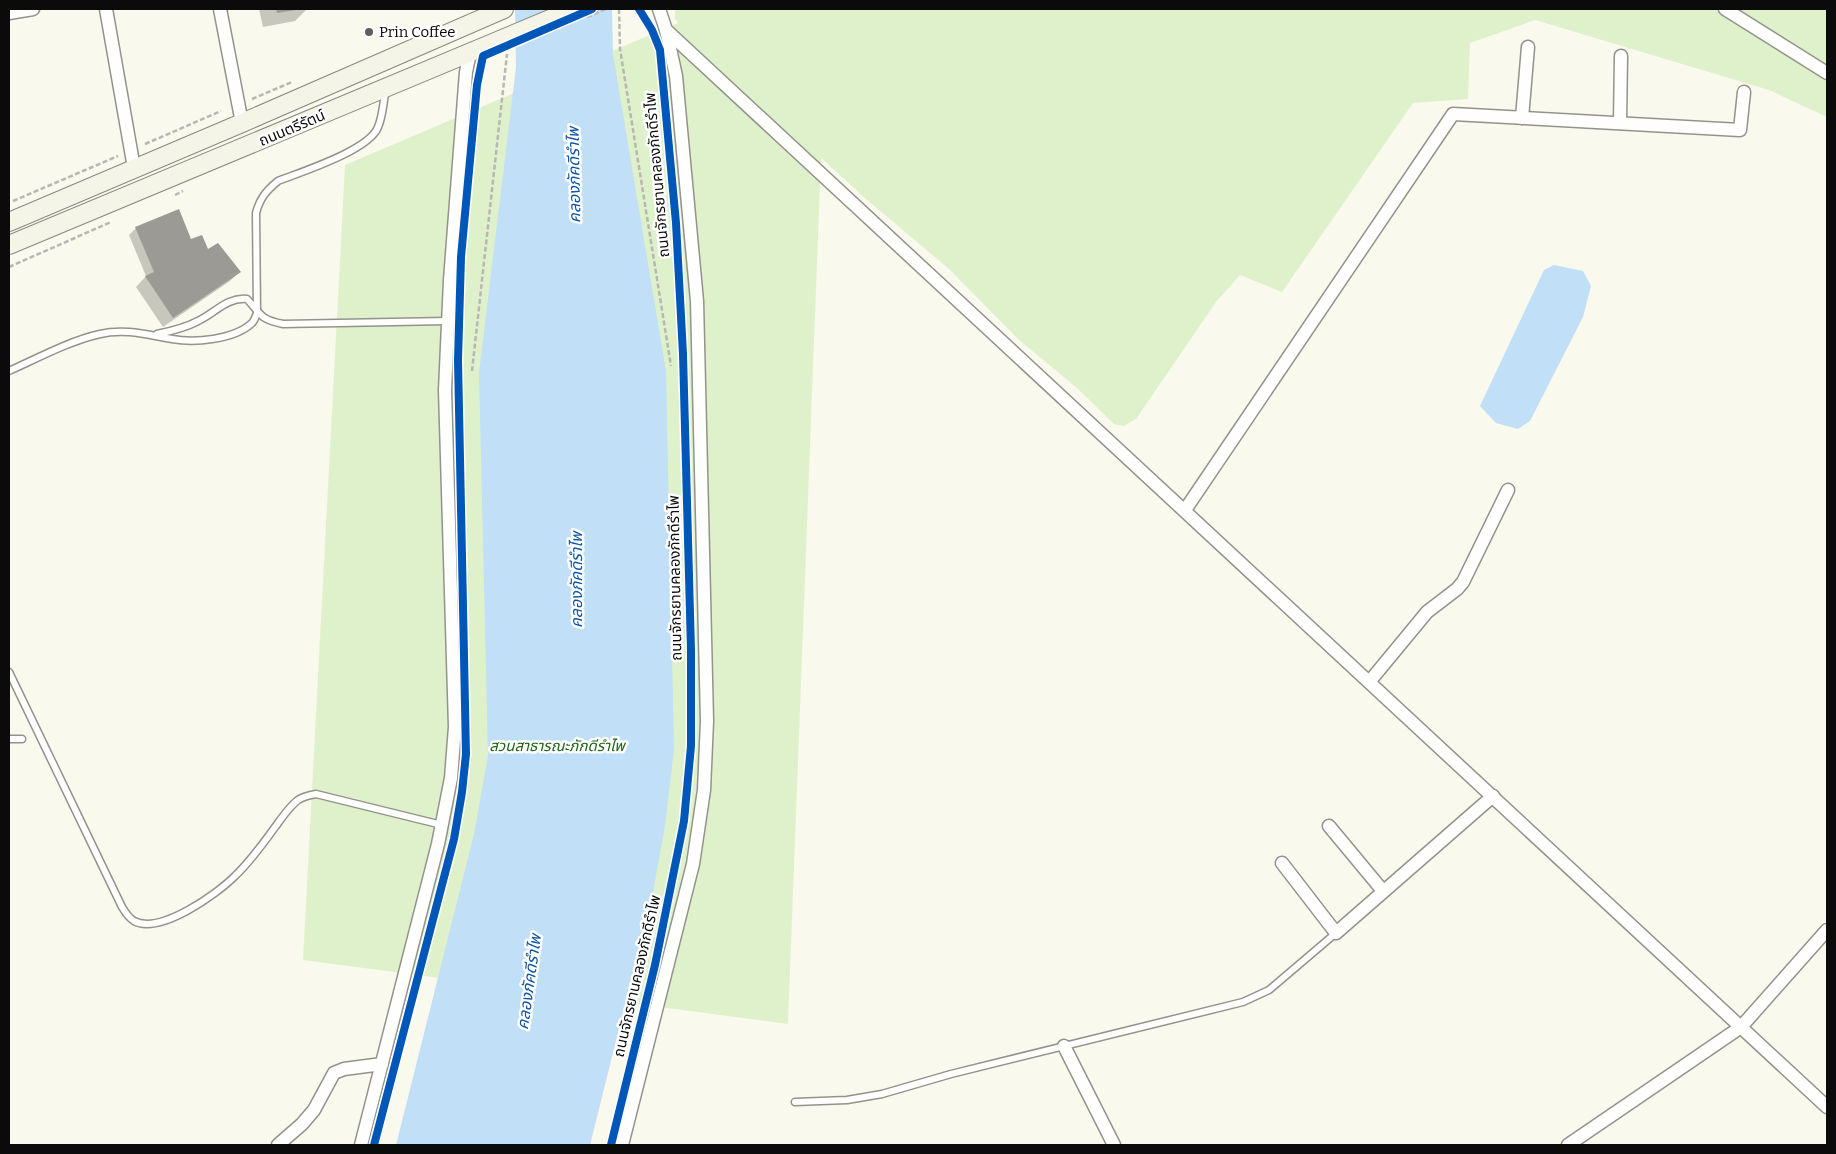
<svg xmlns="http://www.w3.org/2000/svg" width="1836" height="1154" font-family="Bitter,'Noto Sans Thai',serif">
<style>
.green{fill:#dff1cb}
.water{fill:#c1dff6}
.shadow{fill:#0003}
.building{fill:#9c9a94}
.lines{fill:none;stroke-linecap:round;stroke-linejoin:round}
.lane-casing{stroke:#93928d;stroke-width:9}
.street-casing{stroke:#93928d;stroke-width:15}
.secondary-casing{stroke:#898983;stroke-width:20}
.path{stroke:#b7b7b5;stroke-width:2.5;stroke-dasharray:5 2.5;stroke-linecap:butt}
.lane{stroke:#fefefc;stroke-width:6}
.street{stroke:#fefefc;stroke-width:12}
.secondary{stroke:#f4f4e7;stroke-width:18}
.cycleway-casing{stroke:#fff;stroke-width:11}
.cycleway{stroke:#0057b8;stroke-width:8}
.poi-dot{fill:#5f5e5a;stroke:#fff;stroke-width:2}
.labels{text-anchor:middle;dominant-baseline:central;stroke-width:5;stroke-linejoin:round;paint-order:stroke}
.poi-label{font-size:15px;fill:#0b0b0b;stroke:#fff;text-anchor:start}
.street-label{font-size:15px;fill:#0b0b0b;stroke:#fff}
.park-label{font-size:15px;font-style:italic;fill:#206618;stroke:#fff}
.water-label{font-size:16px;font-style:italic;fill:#0d53a3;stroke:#fff}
</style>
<rect width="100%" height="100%" fill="#faf9ed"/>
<path class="green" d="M675,9H1827V117L1769,90L1535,20L1470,43L1468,99L1413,103L1282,292L1240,275L1216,302L1136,419L1124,426L1114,424L1077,388L1018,339L949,269L866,199L821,158L788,1024L303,960L345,165L678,23L675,19Z"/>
<g class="water">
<path d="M515,9H612L613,54L666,371L674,749L665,826L653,892L590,1145H396L474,834L488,756L479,373L516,67Z"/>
<path d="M1554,265L1583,271L1591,286L1583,317L1530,421L1518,429L1496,423L1480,406L1544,270Z"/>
</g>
<g class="shadow">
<path d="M259,9H307L295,21L263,27Z"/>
<path d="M136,228L190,241L240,271L230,281L163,327L136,287L146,276L129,235Z"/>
</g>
<g class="building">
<path d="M276,9H296V10L277,13Z"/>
<path d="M179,209L191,239L202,235L208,249L218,243L241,272L173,318L145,276L154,272L135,227Z"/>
</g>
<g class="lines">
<g class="lane-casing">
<g id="lane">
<path d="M157,334C172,331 185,328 198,321C215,313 227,297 247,299C262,315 259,319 283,324L448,321"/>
<path d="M9,371C38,358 69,341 100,334C125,328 148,335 172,339C194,343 234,340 252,323C254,321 256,316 257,313L256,213C260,198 266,191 278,181C301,172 370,150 378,127C383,116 383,102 386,89"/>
<path d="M9,672L122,907C125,912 129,918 134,921C160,935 217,894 235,876C251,861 265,841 278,823C284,815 290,806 298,800C304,796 310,795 316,794L442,825"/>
<path d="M9,739H22"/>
<path d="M795,1102L847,1100L882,1094L951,1074L1243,1002L1269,990L1336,933"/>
</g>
</g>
<g class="street-casing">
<g id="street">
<path d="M106,9L134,168"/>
<path d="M220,9L242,123"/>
<path d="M659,9L666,30L1827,1107"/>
<path d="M1725,9L1827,73"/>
<path d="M9,13L33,9"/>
<path d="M1522,118L1528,47"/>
<path d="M1620,123L1621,56"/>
<path d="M1185,510L1453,114L1740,130L1744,92"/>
<path d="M1370,681L1427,612L1457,589L1463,582L1508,490"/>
<path d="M1329,826L1383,891"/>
<path d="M1282,863L1336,933L1493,796"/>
<path d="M1064,1046L1114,1145"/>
<path d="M278,1145L302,1124L314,1110L334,1073L344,1069L382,1064"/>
<path d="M361,1145L438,844L451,778L455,727L445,390L450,280L466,72L470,53"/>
<path d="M622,1145L693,864L704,790L707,721L697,301L676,76L666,30"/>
<path d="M1568,1145L1741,1027L1827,930"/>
</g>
</g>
<g class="secondary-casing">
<g id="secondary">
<path d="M9,222L242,123L504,9"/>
<path d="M9,245L574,9"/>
</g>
</g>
<g class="path">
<path d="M619,9L620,49L671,366"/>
<path d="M587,17L606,9"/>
<path d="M252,99L292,82"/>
<path d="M145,144L221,111"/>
<path d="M175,195L183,191"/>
<path d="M13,201L118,156"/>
<path d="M9,267L111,222"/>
<path d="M472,371L507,54"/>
</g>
<use href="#lane" class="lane"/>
<use href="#street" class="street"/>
<use href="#secondary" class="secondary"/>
<g class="cycleway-casing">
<g id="cycleway">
<path d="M374,1145L454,839L462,792L466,754L458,360L461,257L477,85L483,56L592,9"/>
<path d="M611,1145L655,965L684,821L691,746V650L683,354L676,223L660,50L652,30L639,9"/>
</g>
</g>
<use href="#cycleway" class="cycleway"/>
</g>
<circle class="poi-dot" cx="369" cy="32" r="5"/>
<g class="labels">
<g class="poi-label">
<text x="379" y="32">Prin Coffee</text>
</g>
<g class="street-label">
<text transform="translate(292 128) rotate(-23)">ถนนตรีรัตน์</text>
<text transform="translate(657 175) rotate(-95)">ถนนจักรยานคลองภักดีรำไพ</text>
<text transform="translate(675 578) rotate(-91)">ถนนจักรยานคลองภักดีรำไพ</text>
<text transform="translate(637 976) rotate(-77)">ถนนจักรยานคลองภักดีรำไพ</text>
</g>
<g class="park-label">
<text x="557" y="746">สวนสาธารณะภักดีรำไพ</text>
</g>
<g class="water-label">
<text transform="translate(574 175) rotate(-91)">คลองภัคดีรำไพ</text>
<text transform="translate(576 580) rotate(-90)">คลองภัคดีรำไพ</text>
<text transform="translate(529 982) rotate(-82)">คลองภัคดีรำไพ</text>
</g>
</g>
<rect width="1836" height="1154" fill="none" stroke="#0b0b0b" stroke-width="20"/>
</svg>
